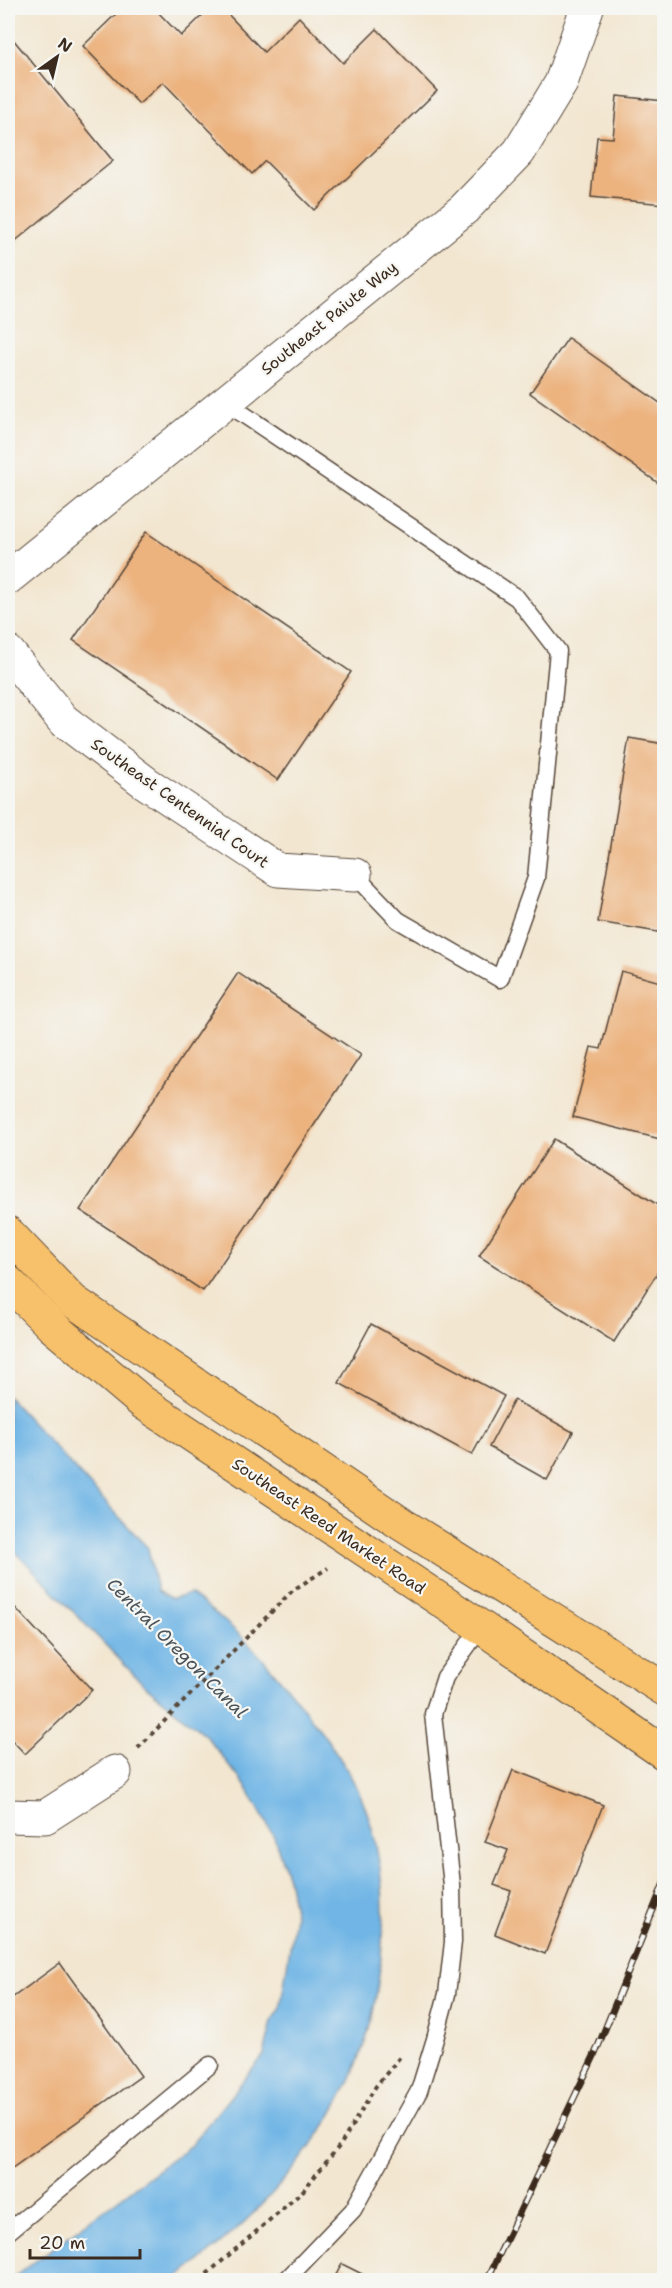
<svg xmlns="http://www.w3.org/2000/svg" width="672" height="2288" font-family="'Shantell Sans',sans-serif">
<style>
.water{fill:#6fb5e5;stroke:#557082;stroke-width:1.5}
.building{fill:#ecb37f}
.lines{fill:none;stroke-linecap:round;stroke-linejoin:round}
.lane-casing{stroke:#564639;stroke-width:19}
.street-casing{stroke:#564639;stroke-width:35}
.primary-casing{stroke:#564639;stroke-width:35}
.path{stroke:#564639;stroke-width:4;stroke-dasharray:4.5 4.5;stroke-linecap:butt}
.lane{stroke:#fff;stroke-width:16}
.street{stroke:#fff;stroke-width:33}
.primary{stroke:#f7c06b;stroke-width:33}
.rail-casing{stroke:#3b2a1e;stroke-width:7}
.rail{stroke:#f6f6f2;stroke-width:4.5;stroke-dasharray:14;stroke-linecap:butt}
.labels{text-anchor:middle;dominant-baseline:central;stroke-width:4.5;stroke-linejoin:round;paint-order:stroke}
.street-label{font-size:16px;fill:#3b2a1e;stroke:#f6f6f2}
.water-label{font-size:18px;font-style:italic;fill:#4b545a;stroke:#f6f6f2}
</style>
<rect width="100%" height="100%" fill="#f6f6f2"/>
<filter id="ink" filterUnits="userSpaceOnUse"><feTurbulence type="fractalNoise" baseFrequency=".0167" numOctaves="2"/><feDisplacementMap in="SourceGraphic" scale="12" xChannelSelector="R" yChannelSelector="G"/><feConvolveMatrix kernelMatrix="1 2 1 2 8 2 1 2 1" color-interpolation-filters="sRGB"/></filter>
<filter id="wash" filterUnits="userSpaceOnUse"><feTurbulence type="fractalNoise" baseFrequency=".008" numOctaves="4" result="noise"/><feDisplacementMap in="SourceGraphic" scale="24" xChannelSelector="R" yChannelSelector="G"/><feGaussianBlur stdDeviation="1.35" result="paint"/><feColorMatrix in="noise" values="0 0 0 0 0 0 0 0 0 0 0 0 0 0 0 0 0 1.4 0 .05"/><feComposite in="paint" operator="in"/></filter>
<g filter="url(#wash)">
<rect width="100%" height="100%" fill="#f2e6d0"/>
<path class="water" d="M8,1397L148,1548L157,1591L172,1599L190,1594C232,1623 264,1658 296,1699C320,1729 345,1761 361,1797C380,1840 386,1898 382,1944C380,1971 377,1998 370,2025C342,2130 260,2217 175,2280H10L191,2145L264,2055L272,2021L280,2010L295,1916L288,1878L274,1837L247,1788L206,1736L144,1685L8,1544Z"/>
<g id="blocks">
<g class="building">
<path d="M122,8H154L181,36L210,8H222L264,52L299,17L343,63L377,29L437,91L314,210L265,161L252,174L163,82L139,104L83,46Z"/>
<path d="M8,33L113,161L8,247Z"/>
<path d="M617,96L664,101V204L591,197L597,137L613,138Z"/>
<path d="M568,338L664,406V487L530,393Z"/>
<path d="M146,532L351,672L278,780L73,640Z"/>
<path d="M629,738L664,744V933L598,922Z"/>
<path d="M621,971L664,983V1140L573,1117L591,1047L601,1049Z"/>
<path d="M238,973L361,1055L203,1291L80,1210Z"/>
<path d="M554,1139L664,1209V1262L614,1342L479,1256Z"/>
<path d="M371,1324L504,1396L472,1455L339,1383Z"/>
<path d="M514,1400L573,1432L547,1480L489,1447Z"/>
<path d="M8,1600L92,1690L25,1754L8,1736Z"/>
<path d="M513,1770L603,1805L545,1954L495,1934L511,1891L494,1885L508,1850L485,1842Z"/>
<path d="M60,1963L141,2076L8,2171V2001Z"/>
<path d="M342,2264L374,2280H333Z"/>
</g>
</g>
</g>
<g filter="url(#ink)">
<use href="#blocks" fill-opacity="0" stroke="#564639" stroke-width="1.5"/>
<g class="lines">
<g class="lane-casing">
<g id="lane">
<path d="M225,402L517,598L558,651L536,878L500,979L398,920L355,875"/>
<path d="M8,2232L210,2065"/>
<path d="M286,2280L353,2210L419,2091L435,2039L447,1994L453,1942L452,1885L433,1714L445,1677L481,1627"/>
</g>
</g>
<g class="street-casing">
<g id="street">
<path d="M8,578L464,209L519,152L561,83L587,8"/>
<path d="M8,652L63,720L146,783L278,870L355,875"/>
<path d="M8,1816L45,1817L115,1772"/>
</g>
</g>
<g class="primary-casing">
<g id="primary">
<path d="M8,1233L73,1301L403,1525L664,1689"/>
<path d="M8,1282L52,1326L142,1402L481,1627L664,1753"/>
</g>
</g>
<g class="path">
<path d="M138,1748L293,1590L328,1568"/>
<path d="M200,2280L302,2192L341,2144L376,2086L400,2057"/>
</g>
<use href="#lane" class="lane"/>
<use href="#street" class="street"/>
<use href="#primary" class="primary"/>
<g class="rail-casing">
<path id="rail" d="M487,2280L595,2054L664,1883"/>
</g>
<use href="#rail" class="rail"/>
</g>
</g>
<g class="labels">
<g class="street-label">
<text transform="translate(329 318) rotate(-39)">Southeast Paiute Way</text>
<text transform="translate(180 803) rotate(35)">Southeast Centennial Court</text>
<text transform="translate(329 1526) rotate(34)">Southeast Reed Market Road</text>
</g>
<g class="water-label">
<text transform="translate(177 1648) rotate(45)">Central Oregon Canal</text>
</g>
</g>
<rect width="672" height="2288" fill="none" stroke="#f6f6f2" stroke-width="30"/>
<g transform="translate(57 57) rotate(34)" stroke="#f6f6f2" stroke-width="4.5" paint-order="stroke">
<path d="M0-4.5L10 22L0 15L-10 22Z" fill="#3b2a1e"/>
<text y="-9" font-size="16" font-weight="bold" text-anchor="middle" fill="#3b2a1e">N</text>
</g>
<path d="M30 2249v9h110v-9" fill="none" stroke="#3b2a1e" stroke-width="3"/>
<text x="39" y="2249" font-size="18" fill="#3b2a1e" stroke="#f6f6f2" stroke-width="4.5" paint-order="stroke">20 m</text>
</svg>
